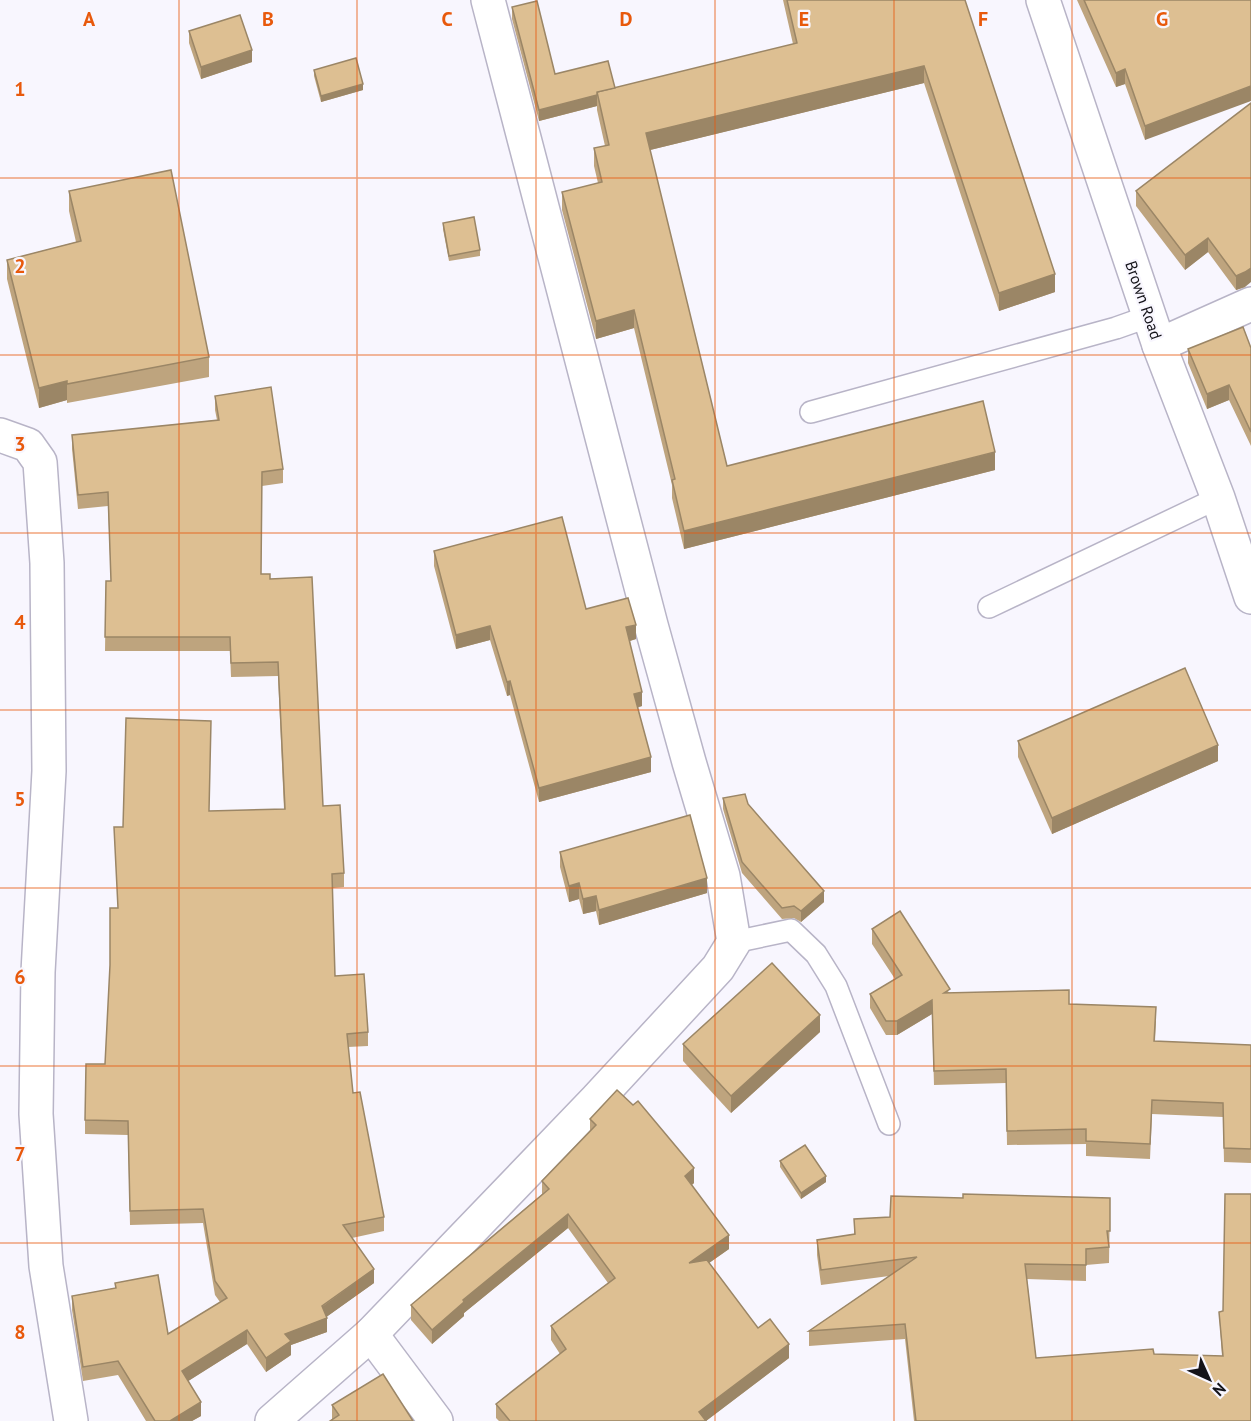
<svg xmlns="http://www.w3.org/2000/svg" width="1251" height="1421" font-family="'PT Sans',sans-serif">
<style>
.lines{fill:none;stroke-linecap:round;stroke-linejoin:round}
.lane-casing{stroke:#b8b4c7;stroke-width:24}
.street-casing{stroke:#b8b4c7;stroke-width:36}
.lane{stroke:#fff;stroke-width:21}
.street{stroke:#fff;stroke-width:33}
.wall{fill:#bea47e}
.shaded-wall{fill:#9b8666}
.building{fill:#ddbf92;stroke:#9b8666;stroke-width:1.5}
.grid{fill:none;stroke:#e8590c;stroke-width:1.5;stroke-opacity:0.55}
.labels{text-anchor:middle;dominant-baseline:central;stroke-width:4.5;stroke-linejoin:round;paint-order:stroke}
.street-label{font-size:16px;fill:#141319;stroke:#f8f6fe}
.grid-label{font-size:20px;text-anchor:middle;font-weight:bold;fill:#e8590c;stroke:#f8f6fe;stroke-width:4.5;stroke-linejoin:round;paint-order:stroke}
</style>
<rect width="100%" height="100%" fill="#f8f6fe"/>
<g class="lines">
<g class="lane-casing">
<g id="lane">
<path d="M811,412L1116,328L1150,316"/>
<path d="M989,607L1218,498"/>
<path d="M734,942L791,930L816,954L836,986L889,1124"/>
</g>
</g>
<g class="street-casing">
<g id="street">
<path d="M1043,0L1159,345L1218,498L1251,597"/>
<path d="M1159,345L1251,304"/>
<path d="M0,435L28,445L40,462L47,563L49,771L38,972L36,1114L46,1266L71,1421"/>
<path d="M371,1334L436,1421"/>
<path d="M272,1421L371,1334L596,1100L718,968L734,942L723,876L689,762L651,625L488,0"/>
</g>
</g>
<use href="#lane" class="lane"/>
<use href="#street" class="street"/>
</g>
<g class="wall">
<path d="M783,0H965L1055,292L999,311L924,83L650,150L727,466L995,470L684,549L672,498V485L634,328L596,339L562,210V192L598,183L594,166V148L605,146L597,110V106L539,121L512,19V7L555,74L615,88L793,44Z"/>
<path d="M1077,0H1251L1145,140L1125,84L1116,87Z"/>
<path d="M189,31L252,62L201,79L189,43Z"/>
<path d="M314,70L363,90L321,102L314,76Z"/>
<path d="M1251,103L1245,287L1236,290L1208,252L1185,270L1136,206V191Z"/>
<path d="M69,191L209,357V377L67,403V400L39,408L7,279V260L76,242L69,211Z"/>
<path d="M443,223L480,250V256L449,261L443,229Z"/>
<path d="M1251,348V446L1229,400L1207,409L1188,363V349Z"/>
<path d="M215,396L283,469V483L262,486L261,574L270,579L323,806L344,873V887L332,888L335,976L368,1032V1046L348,1047L353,1093L384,1217V1231L352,1238L374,1283L326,1317L327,1332L291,1345V1355L266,1372L247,1344L188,1381L201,1416L192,1421H146L118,1375L83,1381L72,1310V1296L115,1288V1283L168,1334L220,1302L215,1295L203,1223L130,1225L128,1135L85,1134V1120L105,1064L118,908L114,827H123L209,811L284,809L278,676L231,677L230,651H105L106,581H111L108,506L78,509L72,449V435L217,420L215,410Z"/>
<path d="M434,551L586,609L636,639L630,641L642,706L637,708L651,772L539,802L510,695L507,696L490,640L456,649L434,566Z"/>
<path d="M1018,741L1218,761L1052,834L1018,757Z"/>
<path d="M723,798L748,804L824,902L801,922L794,918L782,919L742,873L723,809Z"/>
<path d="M560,852L707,893L599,925L596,911L583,914L579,899L569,902L560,867Z"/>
<path d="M872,929L950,993L1069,1004L1156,1021L1155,1041L1251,1045V1163L1224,1162L1223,1117L1152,1114L1150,1159L1086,1156V1144L1007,1145L1006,1083L934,1085L932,1014L897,1035H886L870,1008V994L895,979L872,944Z"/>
<path d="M820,1032L731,1113L683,1061V1044Z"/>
<path d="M590,1119L694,1183L692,1185L729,1249L709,1263L758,1328L789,1358L706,1421H499L496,1418V1404L560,1354L551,1340V1326L608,1283L568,1228L464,1313V1316L432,1344L411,1320V1305L542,1194V1181L590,1132Z"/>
<path d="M780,1161L826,1182L801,1199L780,1167Z"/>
<path d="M963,1198H1110L1109,1263L1086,1265V1281L1027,1279L1036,1358L1154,1354L1222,1356L1219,1312L1251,1421H914L905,1339L809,1346V1331L889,1276L821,1285L817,1255V1240L854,1234V1219L890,1217Z"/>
<path d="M332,1405L413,1421L332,1419Z"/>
</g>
<g class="shaded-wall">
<path d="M252,50V62L201,79V67Z"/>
<path d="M924,66V83L646,151V133Z"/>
<path d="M1125,69V84L1116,87V73Z"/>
<path d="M363,84V90L321,102V96Z"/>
<path d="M1251,86V101L1145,140V126Z"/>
<path d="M597,95V106L539,121V110Z"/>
<path d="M1208,238V252L1185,270V255Z"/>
<path d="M1251,268V282L1245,287L1236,290V276Z"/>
<path d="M1055,274V292L999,311V293Z"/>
<path d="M634,310V328L596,339V321Z"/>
<path d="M67,381V400L39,408V388Z"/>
<path d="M1229,385V400L1207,409V394Z"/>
<path d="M995,452V470L684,549V531Z"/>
<path d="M636,625V639L626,642V627Z"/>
<path d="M490,626V640L456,649V635Z"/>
<path d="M510,681V695L507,696V682Z"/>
<path d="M642,692V706L634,708V694Z"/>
<path d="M1218,745V761L1052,834V818Z"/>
<path d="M651,757V772L539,802V788Z"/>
<path d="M707,878V893L599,925V910Z"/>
<path d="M579,883V899L569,902V886Z"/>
<path d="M824,891V902L801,922V911Z"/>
<path d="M596,896V911L583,914V899Z"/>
<path d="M932,1000V1014L897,1035V1021Z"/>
<path d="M820,1015V1032L731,1113V1096Z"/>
<path d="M694,1168V1183L685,1190V1176Z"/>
<path d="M826,1176V1182L801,1199V1193Z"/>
<path d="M568,1214V1228L464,1313V1316L432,1344V1330L463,1300Z"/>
<path d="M729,1235V1249L689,1277V1263Z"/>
<path d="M374,1269V1283L325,1318H327V1332L291,1345V1355L266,1372V1358L285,1334Z"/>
<path d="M247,1330V1344L182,1385V1371Z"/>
<path d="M789,1344V1358L706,1421H699V1412Z"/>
<path d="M201,1402V1416L192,1421H170Z"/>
</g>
<g class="building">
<path d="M787,0H965L1055,274L999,293L924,66L646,133L727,466L983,401L995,452L684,531L672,480L675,479L634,310L596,321L562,192L602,182L594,148L609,145L597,92L797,43Z"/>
<path d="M1084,0H1251V86L1145,126L1125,69L1116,73Z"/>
<path d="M537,1L555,74L608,61L615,88L597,92V95L539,110L512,7Z"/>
<path d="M240,15L252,50L201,67L189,31Z"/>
<path d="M356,58L363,84L321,96L314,70Z"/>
<path d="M1251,103V268L1245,272L1236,276L1208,238L1185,255L1136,191Z"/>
<path d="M171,170L209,357L67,384V381L39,388L7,260L81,241L69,191Z"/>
<path d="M474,217L480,250L449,256L443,223Z"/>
<path d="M1243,327L1251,348V432L1229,385L1207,394L1188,349Z"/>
<path d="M271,387L283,469L262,472L261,574H270V579L312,577L323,806L340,805L344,873L332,874L335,976L364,974L368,1032L347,1034L353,1093L360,1092L384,1217L343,1225L374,1269L322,1306L327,1318L285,1334L291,1341L266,1358L247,1330L182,1371L201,1402L170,1421H155L118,1361L83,1367L72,1296L116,1288L115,1283L158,1275L168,1334L227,1298L215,1281L203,1209L130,1211L128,1121L85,1120L86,1064H105L110,965V908H118L114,827H123L126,718L211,721L209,811L285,809L278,662L231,663L230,637H105L106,581H111L108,492L78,495L72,435L219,420L215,396Z"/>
<path d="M562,517L586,609L628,598L636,625L626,627L642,692L634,694L651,757L539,788L510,681L507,682L490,626L456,635L434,551Z"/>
<path d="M1185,668L1218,745L1052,818L1018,741Z"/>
<path d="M745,794L748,804L824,891L801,911L794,906L782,908L742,862L723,798Z"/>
<path d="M690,815L707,878L599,910L596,896L583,899L579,883L569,886L560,852Z"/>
<path d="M900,911L950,989L944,993L1069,990V1004L1156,1007L1154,1041L1251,1045V1149L1224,1148L1223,1103L1152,1100L1150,1144L1086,1141V1129L1007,1131L1006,1069L934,1071L932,1000L897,1021H886L870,994L902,975L872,929Z"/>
<path d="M772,963L820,1015L731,1096L683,1044Z"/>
<path d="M617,1090L633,1105L638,1101L694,1168L685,1176L729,1235L689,1263L707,1260L758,1328L770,1319L789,1344L699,1412L706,1421H510L496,1404L566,1349L551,1326L615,1278L568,1214L463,1300L464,1302L432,1330L411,1305L549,1189L542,1181L596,1125L590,1119Z"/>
<path d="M805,1145L826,1176L801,1193L780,1161Z"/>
<path d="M963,1194L1110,1198V1231H1107L1109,1247L1086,1249V1265L1025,1264L1036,1358L1153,1349L1154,1354L1223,1356L1219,1312L1223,1311L1225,1194H1251V1421H916L905,1324L809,1331L917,1257L821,1270L817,1240L855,1234L854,1219L890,1217L891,1196L963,1198Z"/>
<path d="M383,1374L413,1421H330L339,1415L332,1405Z"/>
</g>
<path class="grid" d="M179,0V1421M357,0V1421M536,0V1421M715,0V1421M894,0V1421M1072,0V1421M0,178H1251M0,355H1251M0,533H1251M0,710H1251M0,888H1251M0,1066H1251M0,1243H1251"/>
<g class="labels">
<g class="street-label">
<text transform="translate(1144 300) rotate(71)">Brown Road</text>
</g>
</g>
<g class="grid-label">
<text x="89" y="26">A</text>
<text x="268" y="26">B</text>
<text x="447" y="26">C</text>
<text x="626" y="26">D</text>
<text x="804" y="26">E</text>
<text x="983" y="26">F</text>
<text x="1162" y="26">G</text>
<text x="20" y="96">1</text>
<text x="20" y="273">2</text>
<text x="20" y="451">3</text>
<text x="20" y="629">4</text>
<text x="20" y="806">5</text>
<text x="20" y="984">6</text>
<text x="20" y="1161">7</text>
<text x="20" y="1339">8</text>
</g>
<g transform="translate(1209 1379) rotate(135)" stroke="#f8f6fe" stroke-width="4.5" paint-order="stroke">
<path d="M0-4.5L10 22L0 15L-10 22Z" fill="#141319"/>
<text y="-9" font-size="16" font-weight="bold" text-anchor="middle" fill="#141319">N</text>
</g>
</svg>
